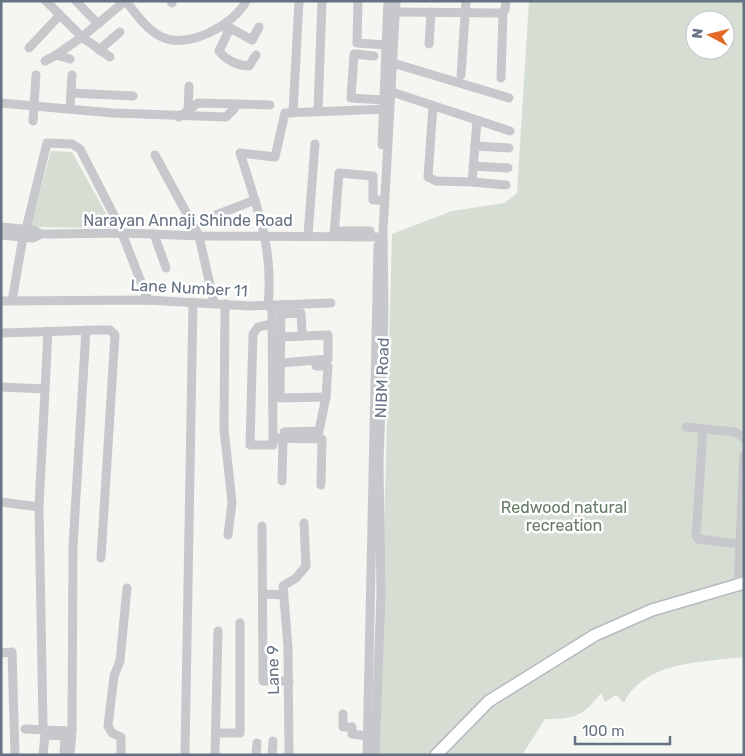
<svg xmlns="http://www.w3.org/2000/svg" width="745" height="756" font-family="Rubik,sans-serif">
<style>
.green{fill:#d6ddd3;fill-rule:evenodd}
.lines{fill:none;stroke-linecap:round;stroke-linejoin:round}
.major-casing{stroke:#b6b9be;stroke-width:14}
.minor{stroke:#c6c8cc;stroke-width:9}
.major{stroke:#fff;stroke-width:11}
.labels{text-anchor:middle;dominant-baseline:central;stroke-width:5;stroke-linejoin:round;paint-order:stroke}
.street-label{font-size:16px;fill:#657283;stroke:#fff}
.park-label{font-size:16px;fill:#657b64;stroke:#fff}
</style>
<rect width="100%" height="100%" fill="#f5f6f2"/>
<g class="green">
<path d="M529,1H744V657C703,662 644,661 624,703L616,695L605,702L601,693C582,717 575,719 545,719L522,755H378L392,234L452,211L505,203L517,193ZM695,20H725V50H695Z"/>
<path d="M51,151L72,152L114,228L30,227Z"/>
</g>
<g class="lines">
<g class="major-casing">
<path id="major" d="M436,755L489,701L595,635L652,610L744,583"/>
</g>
<g class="minor">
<path d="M46,1L82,37L110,57"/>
<path d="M76,1L98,24"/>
<path d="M126,1C136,14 147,30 162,37C188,50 235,24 246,1"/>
<path d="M171,1L172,3"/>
<path d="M358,1L357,43L386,45"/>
<path d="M395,12L500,13L505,10L506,1"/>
<path d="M226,29L229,30L230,28L252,40L259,27"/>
<path d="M229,30L219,51C226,60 238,66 249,66L256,55"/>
<path d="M429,44L431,12"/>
<path d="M29,48L60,15"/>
<path d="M99,50L120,32"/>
<path d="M56,55L82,37L125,1"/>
<path d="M374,56L354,54L351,98L384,100"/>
<path d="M45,61L56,55L70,59"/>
<path d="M393,63L509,98"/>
<path d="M461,75L466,1"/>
<path d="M501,78L503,12"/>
<path d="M392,92L510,131"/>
<path d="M71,93L133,96"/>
<path d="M1,103L113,113L226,117L234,109L236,105"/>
<path d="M433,106L428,177L436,181L472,182"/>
<path d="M70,109L72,75"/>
<path d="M188,110L189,86"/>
<path d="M318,111L322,1"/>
<path d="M293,113L299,1"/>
<path d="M179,117L198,103L270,105"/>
<path d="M33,121L36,75"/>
<path d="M477,121L472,182L506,185"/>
<path d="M382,145L388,1"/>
<path d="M475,146L509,148"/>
<path d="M155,155L199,236L214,303"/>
<path d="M473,166L508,168"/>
<path d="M216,215L255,200"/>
<path d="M1,227L33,230L41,234H49L122,233L201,236L383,237"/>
<path d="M26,229L47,143L72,144L80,149L118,223L148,300"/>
<path d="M154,234L166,268"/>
<path d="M1,235L33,238L41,234"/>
<path d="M308,235L315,144"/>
<path d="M334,235L339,173L373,176V200H379"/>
<path d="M334,235L341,231H370"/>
<path d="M1,301L148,300L249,306L331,303"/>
<path d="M12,301L23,237"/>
<path d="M225,304L224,429L232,502L228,535"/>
<path d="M281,305L280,398L326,397L319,431L284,432"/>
<path d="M268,306C274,249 257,207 240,153L275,157L285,113L388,109"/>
<path d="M272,306L273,438L322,439L321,485"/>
<path d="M282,314L301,313L302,331"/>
<path d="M272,324L258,327L253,334L250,445H273V438"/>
<path d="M48,331L39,507L43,723V730L72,731L70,755"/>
<path d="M1,333L99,330H110L115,335L101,558"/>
<path d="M281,363L328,359V335L281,337"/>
<path d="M316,366H328L326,397"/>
<path d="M1,387L45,389"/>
<path d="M686,427L735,432L744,438"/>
<path d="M703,429L696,536L698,539L740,544"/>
<path d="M282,481L283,438"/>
<path d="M1,502L39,507"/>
<path d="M262,526L263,681H289"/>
<path d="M738,584L744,455"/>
<path d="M263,594L284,595"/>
<path d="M1,653L12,652L15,755"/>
<path d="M343,714V727H352V734L367,736"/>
<path d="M25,729L43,730"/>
<path d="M72,731L73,546L86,330"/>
<path d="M216,733H240V623"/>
<path d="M43,755L45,735L63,736L65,738L64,752"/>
<path d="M121,755V737L112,733L108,726L114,676L120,661L127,588"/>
<path d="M185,755L193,303"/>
<path d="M215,755L218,631"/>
<path d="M256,755L257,743"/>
<path d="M272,755L273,741"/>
<path d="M289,755L288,647L283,586L296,578L306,566L304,523"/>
<path d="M367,755L378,245"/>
<path d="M375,755L381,593L379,463L384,312L383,231L396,1"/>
</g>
<use href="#major" class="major"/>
</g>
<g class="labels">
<g class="street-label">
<text x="188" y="220">Narayan Annaji Shinde Road</text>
<text transform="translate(189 288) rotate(3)">Lane Number 11</text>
<text transform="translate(382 378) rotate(-88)">NIBM Road</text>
<text transform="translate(273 670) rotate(-91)">Lane 9</text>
</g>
<g class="park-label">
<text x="564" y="507">Redwood natural<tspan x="564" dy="18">recreation</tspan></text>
</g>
</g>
<rect width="745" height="756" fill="none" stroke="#657283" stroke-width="5"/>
<g transform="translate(710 35) rotate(277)"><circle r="24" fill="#ffffff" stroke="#c1c7cd"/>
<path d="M0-4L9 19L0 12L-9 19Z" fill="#e26a26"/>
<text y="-8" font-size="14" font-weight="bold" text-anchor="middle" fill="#657283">N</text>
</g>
<path d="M575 736v8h95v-8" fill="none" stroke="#657283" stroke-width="2.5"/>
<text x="582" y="736" font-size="15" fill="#657283" stroke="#ffffff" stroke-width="4" paint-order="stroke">100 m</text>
</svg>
